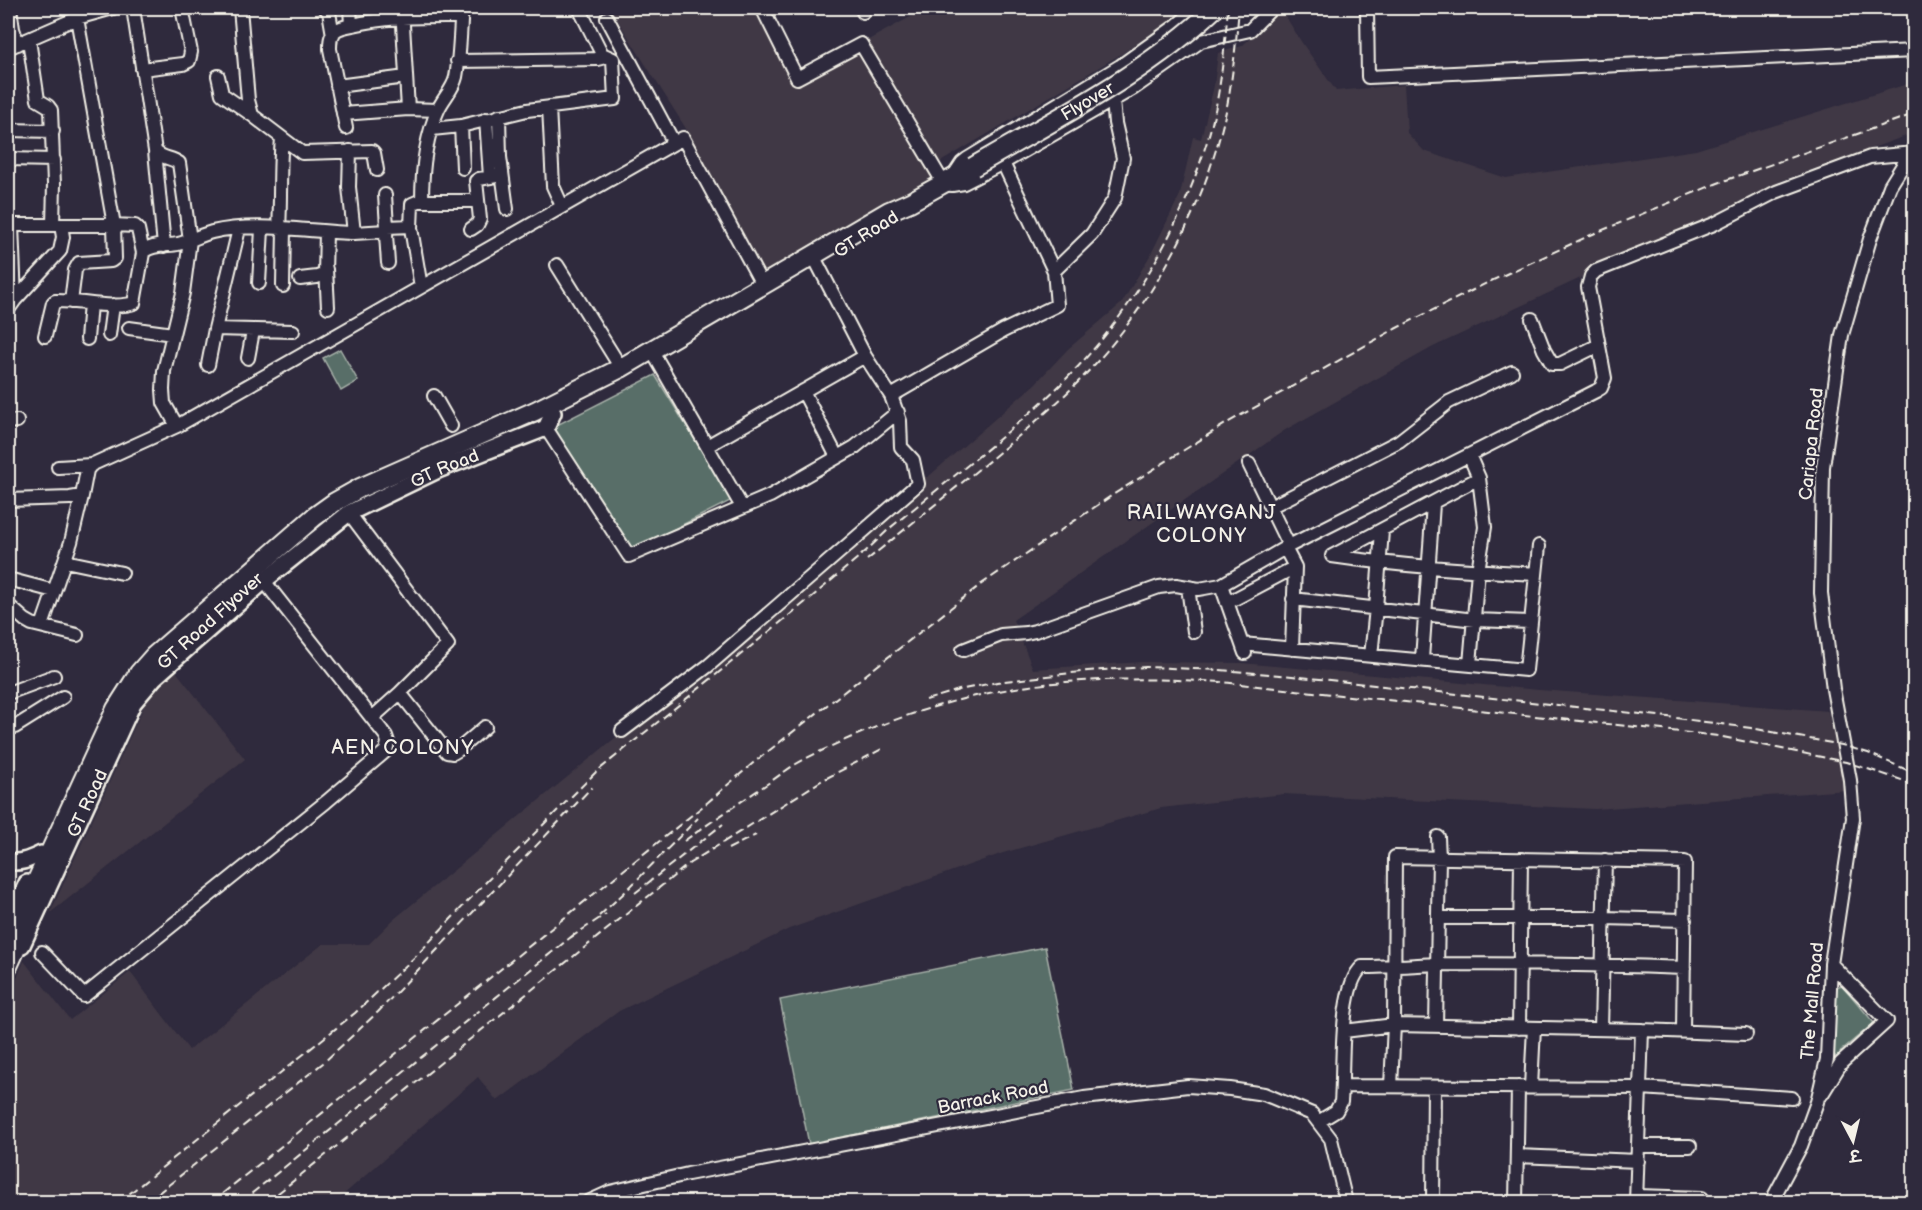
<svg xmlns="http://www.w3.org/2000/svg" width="1922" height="1210" font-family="'Balsamiq Sans','Playpen Sans Deva',sans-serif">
<rect width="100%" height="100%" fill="#2f2a3d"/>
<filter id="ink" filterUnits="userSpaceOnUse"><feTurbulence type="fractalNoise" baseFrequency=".0167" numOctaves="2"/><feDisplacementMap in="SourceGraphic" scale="12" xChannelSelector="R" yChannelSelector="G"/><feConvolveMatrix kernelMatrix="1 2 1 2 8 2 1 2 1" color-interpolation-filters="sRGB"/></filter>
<g filter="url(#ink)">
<path fill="#413945" d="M610,8H753L795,85L859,49L932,177L816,251L764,280L685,127Z
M927,8H1187L1188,10L1121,54L937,164L861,44Z
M1281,9L1302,43L1336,91L1404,85L1407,133L1424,151L1506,178L1696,150L1914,82V133L1783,180L1696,224L1433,347L1285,430L1013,620L1033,669L1143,662L1241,663L1539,690L1828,711L1846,790L1595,809L1284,794L1161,808L1003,853L789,929L619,1011L497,1101L478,1077L335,1202H8V1000L24,961L70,1020L130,972L189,1050L323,944H369L393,920L880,521L918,477H928L1035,384L1068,349L1122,303L1151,254L1180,195L1193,137L1201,139L1214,86L1218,53L1242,46Z
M175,670L245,759L50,913L145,704Z"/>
<path fill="#586e68" stroke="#a6b0a8" stroke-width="1.5" d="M340,349L358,381L341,391L323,358Z
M655,375L732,500L630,551L553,427Z
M1045,947L1074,1090L809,1144L780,1000Z
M1842,985L1874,1023L1843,1049L1837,1057L1834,1055L1836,987Z"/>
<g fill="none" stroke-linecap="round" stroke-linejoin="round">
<g stroke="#f4f1e8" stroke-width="16">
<path id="minor" d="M10,8L13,29L18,44
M133,8L155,151C162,159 171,157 179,163L190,240L183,293L164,371L163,390L164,403L177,426
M240,8L248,100L252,115L302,153L372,151L374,153L377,170
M325,8L329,12L333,35
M350,8L351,25
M402,8L408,109
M762,8L797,78L861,44L944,184L952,185L964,183L1003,163L1134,88L1201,41L1250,30L1272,8
M863,8V12
M1367,8L1368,77L1914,51
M607,18L674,143
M29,40L38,100L48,106L51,110L54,184L53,225
M8,48L77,18L113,8
M457,61L598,59L602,58V54L579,8
M142,69L183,64L189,61L191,52L182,8
M218,76L222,94L252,115
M337,86L406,77
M549,107L553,186L562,206
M343,114L408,109L438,110
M499,116L500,157L507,209
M486,119L490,177
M461,126L463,168
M346,128L330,49C330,42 330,36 335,31C340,27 347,26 353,25C389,16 424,17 461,17
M432,129L461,126L527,110L615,99L613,59L602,54
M8,130L53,131
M155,151L164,246
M8,159L54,160
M954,175L962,163L967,159L1120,66L1177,25L1197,8
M385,195L387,227
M422,201C422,171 425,138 438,110C443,98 453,90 456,77C460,55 460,30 462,8
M8,225H114L77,18
M279,228C281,198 279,168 282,139
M239,229L215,329L293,331
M471,229L477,225L480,219L476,181L479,179L502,175
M354,233L386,231
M388,263L386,235L387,227L411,226
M817,263L865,356L891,396L1003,331L1057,305L1054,271L1003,163
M557,265L621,368
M326,269L328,307
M1054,271L1092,234L1115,198L1123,158L1115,123L1113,100
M300,279L317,277L325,274L326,232
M259,283L262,229
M283,286L284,229
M421,287L411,228L412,204L419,201H478
M15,300L60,251L63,237L61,225
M71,302L75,270L79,263L111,261L115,258L114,225L135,226L138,229L143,253
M8,310L15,300L12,225
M1532,319L1544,350L1552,364H1560L1599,345
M129,328L173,334
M109,335L113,305
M45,336L53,303L55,301C78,300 114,310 134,303L143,253C149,244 168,246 178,244C190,241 201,235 212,232C256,221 310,232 354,233L349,187L350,151
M87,339L90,304
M248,358L253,331
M656,358L742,507
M208,365L215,329
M803,391L837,457
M434,396L451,426
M8,422L17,421
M546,428L629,556L770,496L855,447L898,412
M707,446L865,356
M1469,455L1479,478L1485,527L1478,571L1470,664
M1249,464L1289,546
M58,467L91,465
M8,500L70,498L82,496L87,470L91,465L177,426L683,138L763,286
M1270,507L1399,441L1449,402L1512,372
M349,513L448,645L400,693L372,718
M1285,548L1295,567L1292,649
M1332,556C1399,566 1467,570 1536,574
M1332,556L1479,478
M65,561L122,573
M8,579L54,591
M1221,585L1245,653
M1188,587L1194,632
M1293,599L1475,620L1530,622
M1227,603L1295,567
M8,605L25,620L32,624L77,635
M42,626L71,542L82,496
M1242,644L1526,670L1539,546
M963,650L1001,635L1026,633L1035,631L1159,587L1176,585L1199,589L1221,585L1285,548L1596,391L1601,388L1605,378L1588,287L1591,276L1596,271L1714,224L1776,192L1870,157L1914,153
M1371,656L1376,608L1382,531
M1422,659L1433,504
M8,693L54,676
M400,693L447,752L453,753L458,750L485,727
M8,728L15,727L63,697
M622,731L708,666L918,484L913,460L901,447L900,421L891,396
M1438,918H1603L1685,920
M42,952L84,996L326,802L386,751L388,742L386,736L264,581
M1436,1026L1439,858L1438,837
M1519,1028L1521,859
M1601,1029L1605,860
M1344,1031L1394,1025L1642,1030L1746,1034
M1343,1086L1641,1088L1792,1098
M1391,1086L1394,1025L1395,857L1685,862L1683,1031
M1531,1087L1534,1028
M1822,1094L1841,1063L1887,1021L1831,964
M1318,1122L1336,1111L1341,1102C1344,1071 1338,988 1362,967C1388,967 1414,965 1440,964C1521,964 1603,965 1684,968
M1639,1146H1690
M1517,1156L1638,1161
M1637,1196L1702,1198
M588,1202L610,1192L688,1174L1084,1098L1188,1086L1230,1089L1264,1094L1312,1114L1331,1139L1346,1202
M1433,1202L1434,1087
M1516,1202L1518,1087
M1636,1202L1642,1030
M1771,1202L1801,1146L1817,1102L1827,1059L1831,964L1853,818L1850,780L1833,689L1821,593L1823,467L1842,335L1870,239L1890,186L1913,149"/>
</g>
<g stroke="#f4f1e8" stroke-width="20">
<g id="major">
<path d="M8,861C20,864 30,859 41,854"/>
<path d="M8,924L27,883"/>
<path id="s1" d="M22,945L133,703L154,678L191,645L264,581L349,513L438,470L546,428L553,413"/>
</g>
</g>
<g stroke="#f4f1e8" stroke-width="22">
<path id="highway" d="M8,943L116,709L139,673L154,656L314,517L335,502L360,488L535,411L621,368L889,211L910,202L973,167
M8,966L23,933"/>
</g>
<use href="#minor" stroke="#2f2a3d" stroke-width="12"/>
<use href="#major" stroke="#2f2a3d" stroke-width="15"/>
<use href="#highway" stroke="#2f2a3d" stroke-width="18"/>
<path stroke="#f4f1e8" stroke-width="2" stroke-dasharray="9 4.5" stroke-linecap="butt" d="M867,560C908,527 949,493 990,460C1021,434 1053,408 1081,379C1153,305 1204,211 1226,111C1233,77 1236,42 1239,8
M926,700L959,690L997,682L1088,671L1146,667L1220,670L1292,676L1668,717L1751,728L1842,745L1868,753L1914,773
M684,841C711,822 739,803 767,784C779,776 791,766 805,759C886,718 974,689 1066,682C1117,678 1169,679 1221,682L1718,736L1846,762L1914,784
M728,849L756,835
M635,893L723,824
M599,916L624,893L698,818
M570,938L606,914
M119,1202L355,1013L416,956L487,881L595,773L813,596L866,551L890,528C941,486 995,445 1044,400C1121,331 1179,237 1208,138C1221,95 1224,51 1228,8
M147,1202L323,1063L378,1012L592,787
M212,1202L708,802L752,764L980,585L1111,496L1227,423L1395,329L1491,281L1593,234L1718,183L1914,114
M241,1202L576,933
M267,1202L690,863L821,781L882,749"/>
<g stroke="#f4f1e8" stroke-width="22" stroke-linecap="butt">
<g id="highway-bridge">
<path id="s2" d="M973,167C1057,118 1144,75 1215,8"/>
</g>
</g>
<use href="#highway-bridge" stroke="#2f2a3d" stroke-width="18"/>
</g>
</g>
<g text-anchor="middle" stroke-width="4.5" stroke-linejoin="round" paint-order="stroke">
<g font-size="18" fill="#f4f1e8" stroke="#2f2a3d">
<text dy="6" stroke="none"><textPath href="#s2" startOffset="132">Flyover</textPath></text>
<text transform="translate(866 234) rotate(-32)" y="6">GT Road</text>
<text transform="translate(1811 444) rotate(-84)" y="6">Cariapa Road</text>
<text dy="6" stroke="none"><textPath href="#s1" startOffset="660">GT Road</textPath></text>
<text transform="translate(210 621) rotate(-42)" y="6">GT Road Flyover</text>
<text dy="6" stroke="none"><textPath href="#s1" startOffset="156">GT Road</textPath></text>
<text transform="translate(1812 1001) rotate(-85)" y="6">The Mall Road</text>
<text transform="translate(993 1097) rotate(-11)" y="6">Barrack Road</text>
</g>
<g font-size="20" letter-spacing="1.5" fill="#f4f1e8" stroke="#2f2a3d">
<text x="1202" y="519">RAILWAYGANJ<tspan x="1202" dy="23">COLONY</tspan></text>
<text x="403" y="754">AEN COLONY</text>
</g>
</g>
<rect width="1922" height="1210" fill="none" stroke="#2f2a3d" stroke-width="30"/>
<rect x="15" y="15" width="1892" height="1180" fill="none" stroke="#f4f1e8" stroke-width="2" filter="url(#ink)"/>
<g transform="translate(1853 1141) rotate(173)" stroke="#2f2a3d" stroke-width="4.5" paint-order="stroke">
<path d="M0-4.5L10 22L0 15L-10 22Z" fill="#f4f1e8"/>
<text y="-9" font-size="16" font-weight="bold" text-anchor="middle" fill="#f4f1e8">उ</text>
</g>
</svg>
